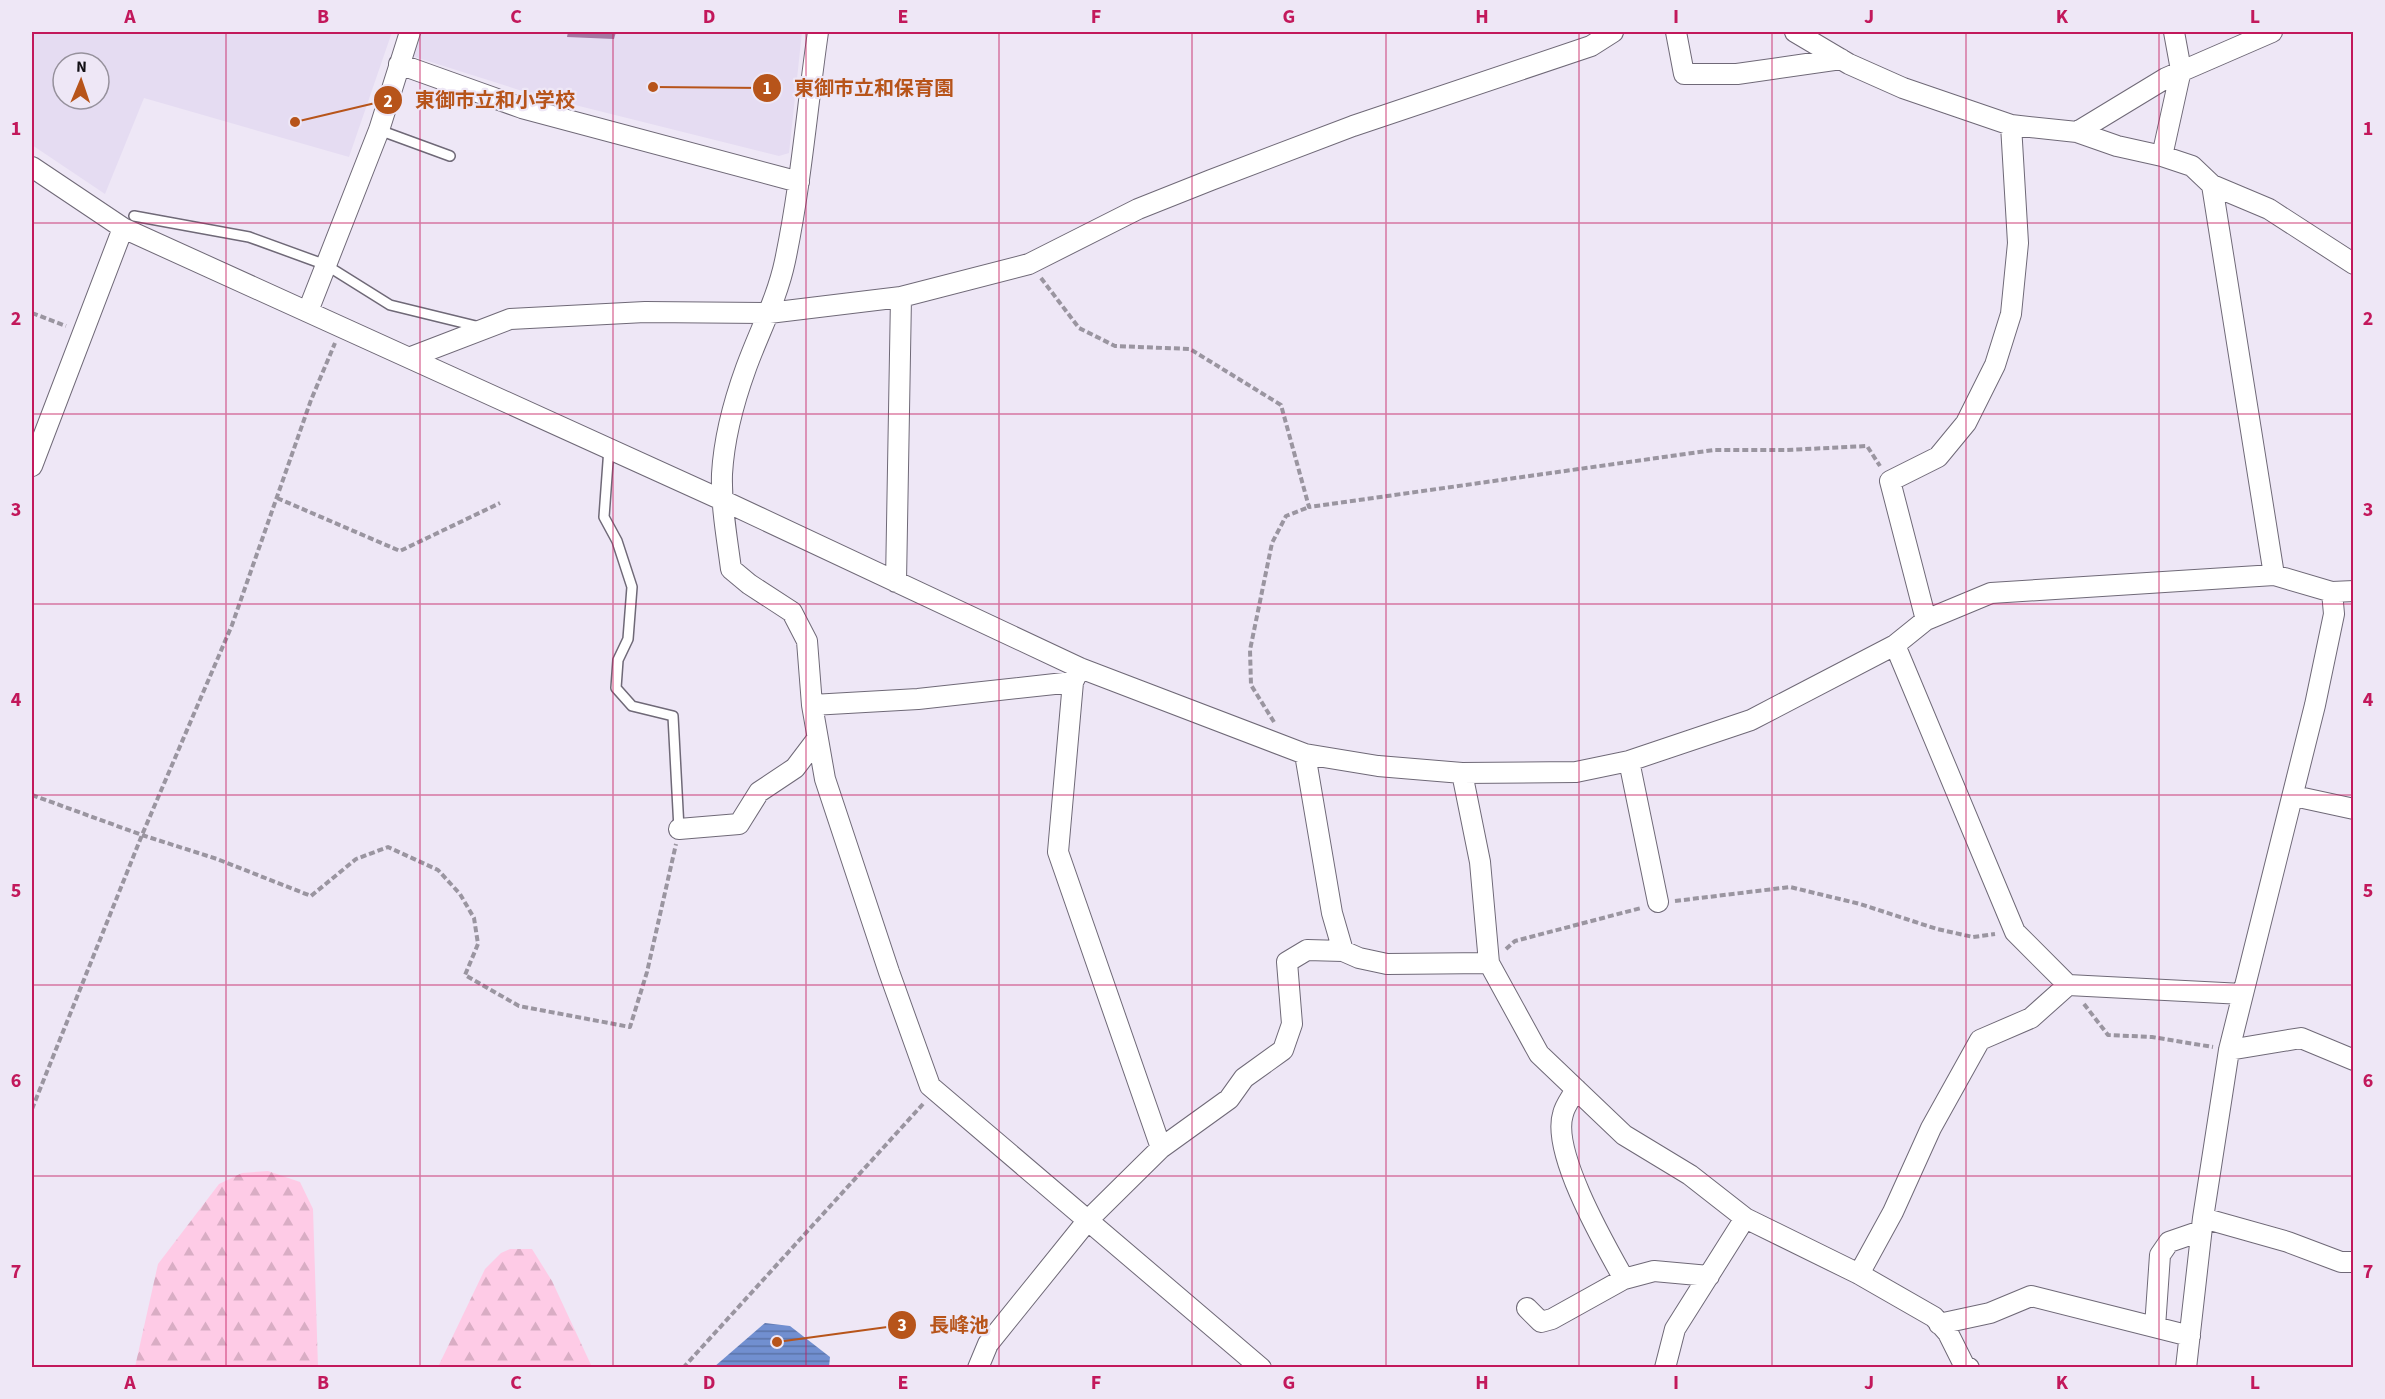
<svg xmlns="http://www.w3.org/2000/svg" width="2385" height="1399" font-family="'Source Sans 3','Noto Sans JP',sans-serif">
<defs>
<pattern id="forest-firs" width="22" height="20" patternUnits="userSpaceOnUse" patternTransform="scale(1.5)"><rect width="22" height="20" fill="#fecbe6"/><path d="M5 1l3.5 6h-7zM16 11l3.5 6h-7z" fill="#d9adc4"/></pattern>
<pattern id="water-rules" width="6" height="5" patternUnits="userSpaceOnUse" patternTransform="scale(1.5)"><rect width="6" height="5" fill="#718fd0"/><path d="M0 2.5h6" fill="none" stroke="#5b73a8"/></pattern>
</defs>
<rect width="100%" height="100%" fill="#eee7f6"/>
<path fill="#e5dcf2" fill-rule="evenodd" d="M32,32H392L349,157L144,98L105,194L32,145ZM63,63H99V99H63Z
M420,32H802L789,153L779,156L535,95L412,56Z"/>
<path fill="url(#forest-firs)" d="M268,1171L300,1182L313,1209L318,1367H135L158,1264L219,1184L242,1173Z
M510,1249H532L552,1281L592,1367H438L485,1269L501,1253Z"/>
<path fill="url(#water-rules)" d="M765,1323L790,1326L830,1357L829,1367H714Z"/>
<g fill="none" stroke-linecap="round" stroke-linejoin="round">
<g stroke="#6f6977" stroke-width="12">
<path id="service" d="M379,130L450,156
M134,216L249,237L326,265L390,305L480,327
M609,448L604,517L617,541L632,587L628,639L618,660L616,688L632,706L673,716L679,829"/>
</g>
<g stroke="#6f6977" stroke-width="22">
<path id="minor" d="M818,32C807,108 801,185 785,261C777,299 759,332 746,368C734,401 724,439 722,474C721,506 727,538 731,569L749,584L792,612L807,641L812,705L825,779L889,972L930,1086L1261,1368
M1676,32L1684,74H1737L1841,59
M1795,32L1849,64L1903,88L2011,125L2077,132L2117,146L2162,156L2192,166L2212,185L2274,575
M399,64L522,108L799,182
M2077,132L2166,78L2272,32
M2162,156L2181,70L2174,32
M32,167L123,228L722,500L1080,668L1305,754L1378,766L1462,773L1576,772L1629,761L1751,720L1895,645L1926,620L1991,593L2274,575L2332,592L2354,591
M2212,185L2269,209L2354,264
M308,311L379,130L410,32
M411,357L510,319L645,312L769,313L901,297L1029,264L1138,209L1211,180L1353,126L1591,46L1613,32
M32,466L123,228
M896,582L901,297
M1926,620L1890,481L1938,457L1966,423L1995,365L2011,314L2018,243L2011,125
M1895,645L2015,932L2068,985L2243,994
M1080,668L1073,682L1058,852L1161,1148
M812,705L918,699L1073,682
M1305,754L1332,913L1343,951
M1629,761L1658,902
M1462,773L1480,862L1489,963L1539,1054L1624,1135L1690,1175L1745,1218L1859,1274L1934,1317L1948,1333L1964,1365L1969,1368
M2294,796L2354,809
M679,829L739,824L759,792L795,768L817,739
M2229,1050L2301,1038L2354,1060
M1576,1089C1572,1097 1565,1105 1563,1114C1551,1152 1605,1245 1624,1279
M2203,1218L2288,1242L2341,1262H2354
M1859,1274L1893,1212L1931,1128L1980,1040L2031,1018L2068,985
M1527,1308L1541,1322L1552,1319L1624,1279L1654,1271L1709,1276
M1939,1324L1990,1313L2031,1296L2190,1336
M2155,1327L2160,1255L2169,1242L2201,1231
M978,1368L988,1344L1088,1220L1161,1148L1229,1099L1244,1078L1283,1050L1292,1024L1287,962L1307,950L1343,951L1359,958L1387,964L1489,963
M1665,1368L1675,1329L1745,1218
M2186,1368L2203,1218L2229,1050L2315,705L2334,614L2332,592"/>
</g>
<path stroke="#9a95a0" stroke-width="4" stroke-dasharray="6 3" stroke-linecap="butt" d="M1041,278L1079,328L1115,346L1190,349L1281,405L1309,507L1714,450H1787L1867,446L1880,466
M32,313L66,326
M277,498L400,551L500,503
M1274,722L1251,685L1250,650L1272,543L1286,516L1309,507
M32,795L142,835L217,859L311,896L356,859L388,847L438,870L460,894L474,918L478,944L465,975L519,1006L630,1027L647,972L676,844
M1675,901L1790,887L1860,904L1937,929L1973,937L1995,934
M1506,949L1515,941L1641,908
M2084,1004L2108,1035L2152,1037L2213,1047
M32,1109L142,835L232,625L311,400L335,343
M683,1368L923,1104"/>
<use href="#service" stroke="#fff" stroke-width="9"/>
<use href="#minor" stroke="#fff" stroke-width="20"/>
</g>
<path fill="#a37aa4" d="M568,32H616L614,39L567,37Z"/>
<path fill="none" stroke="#c2185b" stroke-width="1.5" stroke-opacity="0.55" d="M226,32V1368M420,32V1368M613,32V1368M806,32V1368M999,32V1368M1192,32V1368M1386,32V1368M1579,32V1368M1772,32V1368M1966,32V1368M2159,32V1368M32,223H2354M32,414H2354M32,604H2354M32,795H2354M32,985H2354M32,1176H2354"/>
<path fill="none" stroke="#b7541a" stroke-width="2" d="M653 87L767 88M295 122L388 100M777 1342L902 1325"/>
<g fill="#b7541a" stroke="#eee7f6" stroke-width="2">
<circle cx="653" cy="87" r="6"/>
<circle cx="295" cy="122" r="6"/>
<circle cx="777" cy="1342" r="6"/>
<circle cx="767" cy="88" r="15"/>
<circle cx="388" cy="100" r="15"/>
<circle cx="902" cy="1325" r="15"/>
</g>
<g font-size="18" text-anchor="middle" font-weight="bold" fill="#fff">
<text x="767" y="94">1</text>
<text x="388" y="107">2</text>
<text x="902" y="1331">3</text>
</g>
<g font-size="20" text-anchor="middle" font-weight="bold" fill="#b7541a" stroke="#eee7f6" stroke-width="4.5" stroke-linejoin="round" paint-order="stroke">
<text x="874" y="95">東御市立和保育園</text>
<text x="495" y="107">東御市立和小学校</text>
<text x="959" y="1332">長峰池</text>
</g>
<rect width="2385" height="1399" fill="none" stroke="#eee7f6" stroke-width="66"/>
<g transform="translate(81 81) rotate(2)"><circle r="28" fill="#eee7f6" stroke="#96919c" stroke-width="1.5"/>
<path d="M0-4.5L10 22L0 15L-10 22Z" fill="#b7541a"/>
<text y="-9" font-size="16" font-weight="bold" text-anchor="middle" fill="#121015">N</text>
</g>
<rect x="33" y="33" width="2319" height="1333" fill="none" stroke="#c2185b" stroke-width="2"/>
<g font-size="20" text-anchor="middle" font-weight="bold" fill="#c2185b">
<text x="130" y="23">A</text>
<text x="323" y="23">B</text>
<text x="516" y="23">C</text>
<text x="709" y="23">D</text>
<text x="903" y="23">E</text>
<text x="1096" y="23">F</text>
<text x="1289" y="23">G</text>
<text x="1482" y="23">H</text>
<text x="1676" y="23">I</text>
<text x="1869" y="23">J</text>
<text x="2062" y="23">K</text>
<text x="2255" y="23">L</text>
<text x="16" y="135">1</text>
<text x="2368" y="135">1</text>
<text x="16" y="325">2</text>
<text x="2368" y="325">2</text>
<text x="16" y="516">3</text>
<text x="2368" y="516">3</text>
<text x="16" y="706">4</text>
<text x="2368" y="706">4</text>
<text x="16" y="897">5</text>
<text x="2368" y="897">5</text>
<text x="16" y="1087">6</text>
<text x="2368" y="1087">6</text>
<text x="16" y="1278">7</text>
<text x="2368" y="1278">7</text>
<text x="130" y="1389">A</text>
<text x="323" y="1389">B</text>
<text x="516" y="1389">C</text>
<text x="709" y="1389">D</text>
<text x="903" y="1389">E</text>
<text x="1096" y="1389">F</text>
<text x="1289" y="1389">G</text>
<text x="1482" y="1389">H</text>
<text x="1676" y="1389">I</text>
<text x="1869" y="1389">J</text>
<text x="2062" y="1389">K</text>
<text x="2255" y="1389">L</text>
</g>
</svg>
